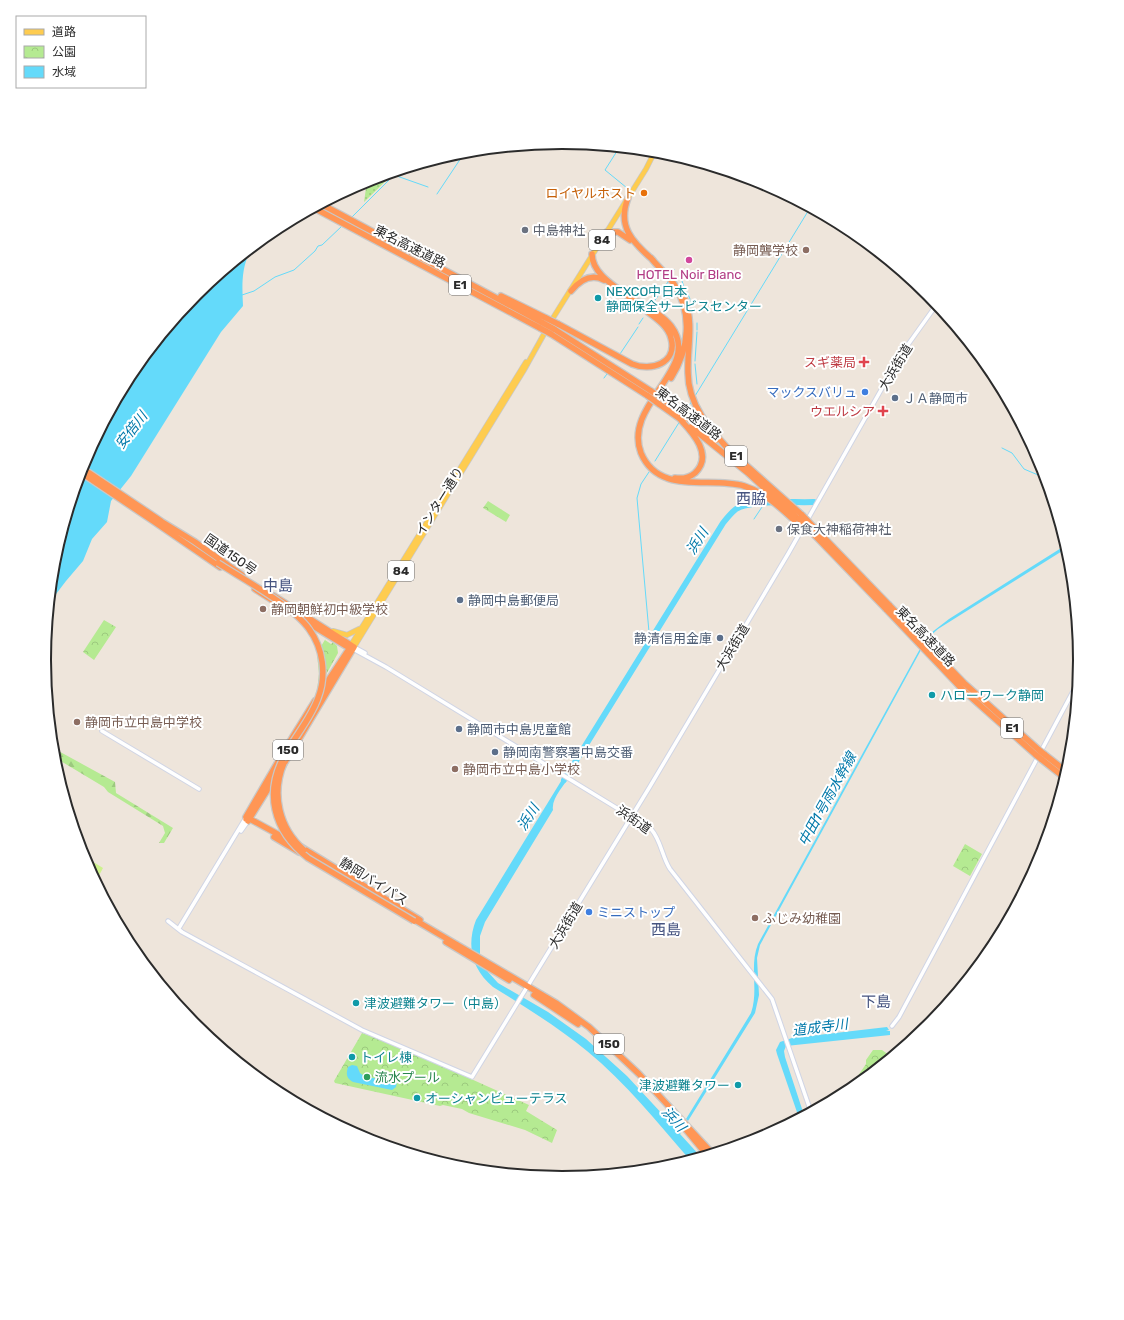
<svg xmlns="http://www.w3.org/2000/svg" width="1124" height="1320" font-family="Rubik,'Noto Sans JP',sans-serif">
<defs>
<pattern id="grass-dots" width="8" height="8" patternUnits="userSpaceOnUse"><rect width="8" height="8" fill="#b5ea92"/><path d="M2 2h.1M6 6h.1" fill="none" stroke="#9cc97e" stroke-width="1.8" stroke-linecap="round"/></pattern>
<pattern id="forest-firs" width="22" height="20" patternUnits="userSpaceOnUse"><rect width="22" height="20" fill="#b5ea92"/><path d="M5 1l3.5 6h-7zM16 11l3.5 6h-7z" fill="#9cc97e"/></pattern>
<pattern id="park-crowns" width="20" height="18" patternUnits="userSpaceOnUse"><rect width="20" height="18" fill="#b5ea92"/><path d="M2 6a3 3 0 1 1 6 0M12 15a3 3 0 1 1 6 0" fill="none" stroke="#9cc97e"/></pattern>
</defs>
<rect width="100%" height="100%" fill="#eee5db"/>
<path fill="url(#grass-dots)" d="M405,169L400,176L394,173L364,202L367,181Z"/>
<path fill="url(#forest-firs)" d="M53,748L115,782L116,793L173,828L164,843H159L165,833L163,826L108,792L104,787L54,757Z"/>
<path fill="url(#park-crowns)" d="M488,501L510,515L506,522L483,508Z
M104,620L116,627L94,660L83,652Z
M326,638L325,640L331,644L333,642L337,646L338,653L317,691L319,674L317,653Z
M965,844L982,854L970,876L953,866Z
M362,1033L389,1042L529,1105L526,1111L557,1130L552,1143L525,1130L469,1113L462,1109L443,1105L440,1106L335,1083L334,1081Z
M873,1050H882L889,1055L886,1061L849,1089L866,1064V1060Z"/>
<path fill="#cdf28d" d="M82,855L103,868L96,881L83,858Z"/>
<path fill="#64dafa" d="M252,248C241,266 242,285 243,306L221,332L131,476L111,501L107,522L92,539L83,561L66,581L50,602L54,559L84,462L131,372L196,294Z
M1066,545L1067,548L938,629L927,639L760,945L757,958L759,995L755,1013L688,1121L686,1119L751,1013C759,990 749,966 758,944L927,636L949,619Z
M566,773L570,775C565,785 551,798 553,810L485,922L480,936V954L488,972L498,983L548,1012L586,1039L627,1076L678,1131L680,1129L682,1131L680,1134L701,1157L690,1160C657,1122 626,1083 587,1051C558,1027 525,1007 493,987C472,969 466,946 476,920Z
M887,1027L889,1030L886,1031H890V1035L786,1046L784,1051L785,1057L804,1115L799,1118L777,1054L776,1050L780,1042L792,1038Z
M352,1065L357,1066L360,1073L364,1076L387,1081L391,1078L395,1079L397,1082L396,1087L392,1090L353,1082C346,1078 346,1074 348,1067Z"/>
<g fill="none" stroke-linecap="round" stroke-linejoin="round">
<path stroke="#64dafa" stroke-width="1" d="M619,148L605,170L627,188
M437,194L461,158
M352,217L394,175L428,187
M673,271L674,270
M680,276L681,278
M682,281L684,287
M687,292L690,299
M242,295L254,291L275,277L294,270L315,251L318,246L322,245L342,226
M691,301L692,303
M653,303L668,282
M697,323V330
M639,324L643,318
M620,354L638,327
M695,361L697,332
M695,364L697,384
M604,378L607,374
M695,396L810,208
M684,413L692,401
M1002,448L1012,453L1024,469L1045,478
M655,461L680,421
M754,519L762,507
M648,645L649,632L637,498L641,484L649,472"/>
<path stroke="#64dafa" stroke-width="6" d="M564,780L723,523C727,518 731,513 736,509C753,499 794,503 814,502"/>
<g stroke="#d0d5e5" stroke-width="5.5">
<path id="minor" d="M354,647L365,653
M353,649L386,667L651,829C661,840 662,857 670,869L772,999L811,1112
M102,731L199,789
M241,831L248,821
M168,921L182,932L362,1030L472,1077L649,788L788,554L902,353L937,304
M179,928L245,819
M892,1026L899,1017L1078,682"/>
</g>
<g stroke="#c8c8c8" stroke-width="6">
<path id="major" d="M553,318L646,169L655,151
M333,631L347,635L359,629
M351,645L526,362
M354,647L524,370L544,334"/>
</g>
<g stroke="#c8c8c8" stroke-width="8">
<path id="highway" d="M628,198C617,226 632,242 653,260
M321,204L543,323
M314,208L540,328
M607,232H618L630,240
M592,254C592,275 618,288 632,299
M651,258C658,267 668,275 674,284C693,313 689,350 671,378
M571,291C580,280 591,273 604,280
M501,296L546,318
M631,298C644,306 661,313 671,326C703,368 622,404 641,453C659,496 710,476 744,486C764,492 781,508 796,522
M685,300C694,325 687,347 688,373C688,405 710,429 730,451
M558,324L632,364C651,372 678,363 671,338C668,326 657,319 648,312
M554,329L651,391
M551,334L648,396
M663,399L716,440
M659,404L683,421
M691,427L748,473L797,518
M729,450L802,515
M82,468L161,521
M80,472L159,525
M675,478C682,479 689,478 695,473C714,455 692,432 680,419
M159,520L195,542L242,575
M156,523L220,567
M255,589L286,609
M274,596L354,647L282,767
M889,605L964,683L1039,750
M886,609L964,691L1036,755
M300,618L346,646
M320,693L349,649
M289,743L315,701
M1044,754L1067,772
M1041,759L1065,778
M246,817L285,750
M246,819H250L292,842
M248,821L276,776
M274,837L299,852
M301,847L420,920
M415,920L556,1003L589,1027L639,1074L712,1153
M446,942L509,980
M534,995L578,1024
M683,1126L707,1155"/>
</g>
<use href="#minor" stroke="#fff" stroke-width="3.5"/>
<use href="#major" stroke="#fecc50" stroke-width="4.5"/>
<use href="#highway" stroke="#ff9655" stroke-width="5.5"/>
<g stroke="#c8c8c8" stroke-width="8" stroke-linecap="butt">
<path id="highway-bridge" d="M546,318L558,324
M543,323L554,329
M540,328L551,334
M651,391L663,399
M648,396L659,404
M802,515L889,605
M799,519L886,609
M218,563C243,579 293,606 309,629C323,648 327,675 318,698C311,718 296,735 286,753C263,792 273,831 308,858L414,921
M1039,750L1044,754
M1036,755L1041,759
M284,763C271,794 279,828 304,850"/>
</g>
<use href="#highway-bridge" stroke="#ff9655" stroke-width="5.5"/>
</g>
<circle fill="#e8710a" stroke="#fff" stroke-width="1.5" cx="644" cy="193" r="4"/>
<g fill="#6b7280" stroke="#fff" stroke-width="1.5">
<circle cx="525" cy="230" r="4"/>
<circle cx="779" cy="529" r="4"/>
</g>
<g fill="#8d6e63" stroke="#fff" stroke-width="1.5">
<circle cx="806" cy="250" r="4"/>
<circle cx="263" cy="609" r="4"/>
<circle cx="77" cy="722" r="4"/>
<circle cx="455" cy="769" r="4"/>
<circle cx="755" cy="918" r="4"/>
</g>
<circle fill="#d1479c" stroke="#fff" stroke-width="1.5" cx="689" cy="260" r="4"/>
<g fill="#0f9aa8" stroke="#fff" stroke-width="1.5">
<circle cx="598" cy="298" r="4"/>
<circle cx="932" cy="695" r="4"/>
<circle cx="356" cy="1003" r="4"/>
<circle cx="352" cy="1057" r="4"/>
<circle cx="738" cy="1085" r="4"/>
<circle cx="417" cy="1098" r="4"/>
</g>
<g fill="#e0444e" stroke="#fff" stroke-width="1.5">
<path d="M862 356h4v4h4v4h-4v4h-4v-4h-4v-4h4z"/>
<path d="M881 405h4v4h4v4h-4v4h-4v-4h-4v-4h4z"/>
</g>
<g fill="#3f7fe0" stroke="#fff" stroke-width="1.5">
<circle cx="865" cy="392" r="4"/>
<circle cx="589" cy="912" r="4"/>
</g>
<g fill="#5c6f8a" stroke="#fff" stroke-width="1.5">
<circle cx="895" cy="398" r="4"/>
<circle cx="460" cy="600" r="4"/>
<circle cx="720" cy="638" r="4"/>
<circle cx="459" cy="729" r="4"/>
<circle cx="495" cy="752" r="4"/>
</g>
<circle fill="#2e9e5b" stroke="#fff" stroke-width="1.5" cx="367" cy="1077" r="4"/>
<g text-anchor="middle" stroke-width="4" stroke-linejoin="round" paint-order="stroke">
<g fill="#fff" stroke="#6b6b6b" stroke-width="1">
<rect x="589" y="230" width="26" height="20" rx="3"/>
<rect x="449" y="275" width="22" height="20" rx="3"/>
<rect x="725" y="446" width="22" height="20" rx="3"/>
<rect x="388" y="561" width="26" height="20" rx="3"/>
<rect x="1001" y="718" width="22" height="20" rx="3"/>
<rect x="273" y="740" width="30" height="20" rx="3"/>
<rect x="594" y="1034" width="30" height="20" rx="3"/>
</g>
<g font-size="12" font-weight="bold" fill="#2b2b2b">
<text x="602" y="244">84</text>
<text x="460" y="289">E1</text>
<text x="736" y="460">E1</text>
<text x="401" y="575">84</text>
<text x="1012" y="732">E1</text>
<text x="288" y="754">150</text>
<text x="609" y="1048">150</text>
</g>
<g font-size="13" fill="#c56008" stroke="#fff" text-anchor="end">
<text x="636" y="198">ロイヤルホスト</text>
</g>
<g font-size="13" fill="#5b616d" stroke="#fff" text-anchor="start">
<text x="533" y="235">中島神社</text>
<text x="787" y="534">保食大神稲荷神社</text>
</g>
<g font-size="13" fill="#2b2b2b" stroke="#fff">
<text transform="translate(410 246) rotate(27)" y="5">東名高速道路</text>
<text transform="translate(895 367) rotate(-59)" y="5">大浜街道</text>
<text transform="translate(689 413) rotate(37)" y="5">東名高速道路</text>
<text transform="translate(439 501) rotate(-58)" y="5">インター通り</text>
<text transform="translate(231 554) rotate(35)" y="5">国道150号</text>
<text transform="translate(926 636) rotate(46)" y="5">東名高速道路</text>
<text transform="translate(732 647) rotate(-59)" y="5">大浜街道</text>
<text transform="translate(634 819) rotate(35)" y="5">浜街道</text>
<text transform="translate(374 881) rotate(32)" y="5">静岡バイパス</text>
<text transform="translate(565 925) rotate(-59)" y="5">大浜街道</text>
</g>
<g font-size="13" fill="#785e54" stroke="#fff" text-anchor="start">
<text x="798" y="255" text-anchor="end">静岡聾学校</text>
<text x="271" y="614">静岡朝鮮初中級学校</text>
<text x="85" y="727">静岡市立中島中学校</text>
<text x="463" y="774">静岡市立中島小学校</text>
<text x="763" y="923">ふじみ幼稚園</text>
</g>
<g font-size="13" fill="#b23c85" stroke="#fff">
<text x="689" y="279">HOTEL Noir Blanc</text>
</g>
<g font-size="13" fill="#0d838f" stroke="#fff" text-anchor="start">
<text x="606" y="296">NEXCO中日本<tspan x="606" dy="15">静岡保全サービスセンター</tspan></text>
<text x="940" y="700">ハローワーク静岡</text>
<text x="364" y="1008">津波避難タワー（中島）</text>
<text x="360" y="1062">トイレ棟</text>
<text x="730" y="1090" text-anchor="end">津波避難タワー</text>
<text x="425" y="1103">オーシャンビューテラス</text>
</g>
<g font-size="13" fill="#be3a42" stroke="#fff" text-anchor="end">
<text x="856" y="367">スギ薬局</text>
<text x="875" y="416">ウエルシア</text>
</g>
<g font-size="13" fill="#366cbe" stroke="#fff" text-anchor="end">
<text x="857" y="397">マックスバリュ</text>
<text x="597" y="917" text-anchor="start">ミニストップ</text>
</g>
<g font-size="13" fill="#4e5e75" stroke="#fff" text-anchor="start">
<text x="903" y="403">ＪＡ静岡市</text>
<text x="468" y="605">静岡中島郵便局</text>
<text x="712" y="643" text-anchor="end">静清信用金庫</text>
<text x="467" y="734">静岡市中島児童館</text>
<text x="503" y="757">静岡南警察署中島交番</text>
</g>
<g font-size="13" fill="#27864d" stroke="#fff" text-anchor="start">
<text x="375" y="1082">流水プール</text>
</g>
<g font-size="14" font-style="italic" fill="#0078a9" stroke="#fff">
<text transform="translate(131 430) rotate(-52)" y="5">安倍川</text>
<text transform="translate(697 541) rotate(-58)" y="5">浜川</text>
<text transform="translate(827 799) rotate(-61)" y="5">中田1号雨水幹線</text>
<text transform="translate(528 817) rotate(-58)" y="5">浜川</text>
<text transform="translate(820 1027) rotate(-7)" y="5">道成寺川</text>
<text transform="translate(674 1119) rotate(48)" y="5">浜川</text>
</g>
<g font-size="15" fill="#465480" stroke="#fff">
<text x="751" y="504">西脇</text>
<text x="278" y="591">中島</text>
<text x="666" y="935">西島</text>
<text x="876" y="1007">下島</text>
</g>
</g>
<path d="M0 0H1124V1320H0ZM51 660a511 511 0 1 1 1022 0a511 511 0 1 1-1022 0Z" fill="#fff" fill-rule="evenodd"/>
<path fill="none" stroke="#2b2b2b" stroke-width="2" d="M51 660a511 511 0 1 1 1022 0a511 511 0 1 1-1022 0Z"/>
<rect x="16" y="16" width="130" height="72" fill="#ffffff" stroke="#aaaaaa"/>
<rect x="24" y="29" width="20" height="6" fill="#fecc50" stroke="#aaaaaa"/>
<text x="52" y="36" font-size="12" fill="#2b2b2b">道路</text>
<rect x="24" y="46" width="20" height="12" fill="url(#park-crowns)" stroke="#aaaaaa"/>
<text x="52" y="56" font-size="12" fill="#2b2b2b">公園</text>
<rect x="24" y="66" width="20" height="12" fill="#64dafa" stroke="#aaaaaa"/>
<text x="52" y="76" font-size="12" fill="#2b2b2b">水域</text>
</svg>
